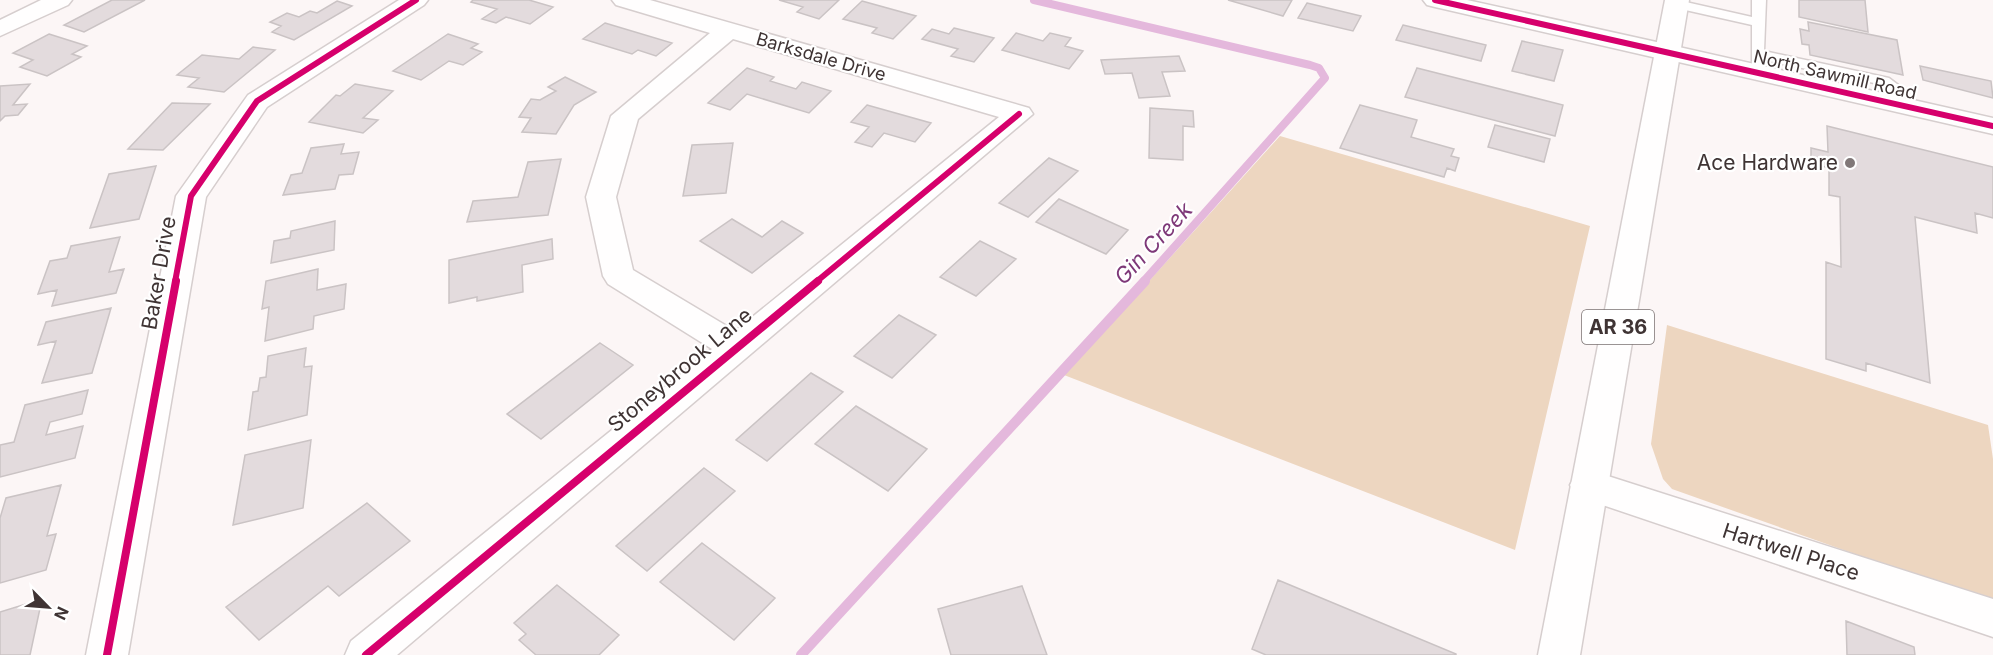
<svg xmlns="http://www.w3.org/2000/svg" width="1993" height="655" font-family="Inter,sans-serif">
<rect width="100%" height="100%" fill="#fcf6f6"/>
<path fill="#edd6c0" d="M1280,136L1590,226L1515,550L1064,375Z
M1667,325L1988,425L1993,459V603L1672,489L1663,479L1651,444Z"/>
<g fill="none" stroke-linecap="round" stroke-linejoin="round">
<path stroke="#e4b8dc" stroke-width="8" d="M1034,0L1310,65L1319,68L1325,78L1143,282"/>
<path stroke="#e4b8dc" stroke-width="10" d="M801,655L1145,281"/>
</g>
<path fill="#e3dbdd" stroke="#cac3c4" stroke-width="1.5" d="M112,0H145L84,32L64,25Z
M473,0H529L553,7L530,24L506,17L496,23L482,19L497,9L471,2Z
M779,0H839L819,19L797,12L803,7Z
M1228,0H1292L1283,16Z
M1799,0H1865L1868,32L1799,17Z
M337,1L352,6L294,40L272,32L281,26L270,22L287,13L299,17L310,11L317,13Z
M862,1L916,16L893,39L872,33L877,28L843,19Z
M1307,3L1361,16L1353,31L1298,18Z
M1808,22L1897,40L1903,75L1810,55L1809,45L1802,44L1800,29L1809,31Z
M605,23L672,43L656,56L638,50L632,54L583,39Z
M1403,25L1486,45L1481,61L1396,40Z
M954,28L994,38L974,62L951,56L958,49L922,39L932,29L949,34Z
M1016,33L1043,41L1050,33L1071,38L1065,46L1083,51L1069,69L1002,50Z
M49,34L87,46L72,54L81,57L47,76L20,67L33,60L13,53Z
M448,34L478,44L471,48L482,52L463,65L449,61L421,80L393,71Z
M1522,41L1563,50L1554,81L1512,71Z
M253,47L275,50L224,92L188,87L199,78L177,75L202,55L239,59Z
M1179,56L1185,71L1162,72L1170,96L1139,98L1132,73L1105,74L1101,60Z
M1920,66L1991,81L1993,98L1923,80Z
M747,68L774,77L770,81L796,89L802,82L831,91L809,113L747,94L730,110L708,103Z
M1417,68L1563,105L1555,136L1405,97Z
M565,77L596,92L574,105L556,134L522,132L531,118L519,117L531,99L540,100L556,91L548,87Z
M30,84L13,105L27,104L18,115L5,116L0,121V86Z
M355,84L393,91L363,118L378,120L363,133L309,122L336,95L340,96Z
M172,103L210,104L163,150L128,149Z
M867,105L931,123L915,142L884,133L872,147L855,142L869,127L851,122Z
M1360,105L1417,120L1411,137L1454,149L1451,156L1459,158L1455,171L1447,168L1444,177L1340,148Z
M1150,108L1193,111L1194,127L1183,126V160L1149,158Z
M1495,125L1550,139L1544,162L1488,147Z
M1827,126L1993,167V218L1975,213L1977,233L1915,217L1930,383L1866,363V371L1826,359V262L1841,267L1840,197L1829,195V168L1811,163V148L1828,152Z
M733,143L726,193L683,196L692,145Z
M344,144L341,154L359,152L353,174L339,175L335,189L283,195L291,175L302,173L311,148Z
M1049,158L1078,171L1028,217L999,203Z
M561,159L548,215L467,222L473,201L518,197L528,162Z
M156,166L139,219L90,228L109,174Z
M1059,199L1128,230L1106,254L1036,222Z
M732,219L762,237L782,221L803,233L752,273L700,241Z
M335,221L334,250L271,263L274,241L290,238L291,231Z
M120,237L109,272L124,269L116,293L52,306L57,290L38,294L50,261L67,258L71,246Z
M552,239L553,259L522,265L523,292L477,301V297L449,303V260Z
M980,241L1016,259L976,296L940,277Z
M318,269L317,290L346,284L344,309L314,316L313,329L265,341L269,307L262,309L266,281Z
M111,308L92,373L42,383L56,341L38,345L46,322Z
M899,315L936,335L892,378L854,356Z
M600,343L633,365L541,439L507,414Z
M306,348L304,367L312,366L307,415L248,430L253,392L258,391L260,378L266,377L268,356Z
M811,373L843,392L767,461L736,440Z
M88,390L82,414L50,422L46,435L83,426L75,458L0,477V445L14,442L25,405Z
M856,406L927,449L888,491L815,444Z
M311,440L303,508L233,525L245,455Z
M704,468L735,491L647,571L616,546Z
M61,485L47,536L56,534L46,570L0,583V518L6,498Z
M367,503L410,541L339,596L328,586L259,640L226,607Z
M702,543L775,598L734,640L660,582Z
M1278,580L1456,654V655H1266L1252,649Z
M557,585L619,635L599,655H536L519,640L526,634L514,623Z
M1022,586L1047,655H951L938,609Z
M42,599L30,655H0V612Z
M1846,621L1914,647L1915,655H1847Z"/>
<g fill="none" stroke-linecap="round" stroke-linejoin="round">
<g stroke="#d6cece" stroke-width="3">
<path id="service" d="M1677,0L1752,17V0H1766L1764,51L1889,78L1901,87L1903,104L1901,107H1891L1887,89L1879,84L1764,60L1762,67H1752V25L1672,7V1Z"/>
</g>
<g stroke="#d6cece" stroke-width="3">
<path id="minor" d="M41,0H72L68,5L0,36V20Z
M399,0H428L424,5L267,107L206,197L128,655H86L176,196L248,95Z
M612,0H650L1029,108L1033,114L397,655H345L351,641L712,349L608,284L603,276L586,197L611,116L710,33L616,5ZM733,39L999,117L735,331L633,270L616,197L638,119Z
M1670,45L1993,118V134L1661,58L1657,53L1661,48Z
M1589,470L1993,599V637L1576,496L1570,485L1576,474Z"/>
</g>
<g stroke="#d6cece" stroke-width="3">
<path id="tertiary" d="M1423,0H1467L1670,45L1679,48L1683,53L1679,58L1670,61L1435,7L1427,5Z"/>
</g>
<g stroke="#d6cece" stroke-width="3">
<path id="primary" d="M1665,0H1689L1580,655H1538Z"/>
</g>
<use href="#service" fill="#fffefe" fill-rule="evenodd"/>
<use href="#minor" fill="#fffefe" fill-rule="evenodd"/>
<use href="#tertiary" fill="#fffefe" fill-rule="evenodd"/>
<use href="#primary" fill="#fffefe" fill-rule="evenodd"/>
<g stroke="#fff" stroke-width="9">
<path id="cycleway-far1" d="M1435,0L1993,126
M175,282L191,196L257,101L416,0
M816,282L1019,114"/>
</g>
<g stroke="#fff" stroke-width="12">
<path id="cycleway" d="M107,655L176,281
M366,655L818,281"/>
</g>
<use href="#cycleway-far1" stroke="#d6006c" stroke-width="6"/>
<use href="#cycleway" stroke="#d6006c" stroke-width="8"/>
</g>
<circle fill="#817878" stroke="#fff" stroke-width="2" cx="1850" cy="163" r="6"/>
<g text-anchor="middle" stroke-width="4.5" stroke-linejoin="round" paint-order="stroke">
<g font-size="18" fill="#3f3434" stroke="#fff">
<text transform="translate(821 57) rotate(16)" y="6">Barksdale Drive</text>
<text transform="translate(1835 75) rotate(13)" y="6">North Sawmill Road</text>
</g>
<rect fill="#fff" stroke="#797171" stroke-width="1.5" x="1582" y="310" width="72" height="34" rx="4.5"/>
<g font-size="20" font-weight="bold" fill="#3f3434">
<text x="1618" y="334">AR 36</text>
</g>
<g font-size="21" fill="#3f3434" stroke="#fff" text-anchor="end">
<text x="1838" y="170">Ace Hardware</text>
</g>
<g font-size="21" fill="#3f3434" stroke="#fff">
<text transform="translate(159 273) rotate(-80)" y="7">Baker Drive</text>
<text transform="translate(680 370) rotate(-40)" y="7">Stoneybrook Lane</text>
<text transform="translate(1791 552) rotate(18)" y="7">Hartwell Place</text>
</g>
<g font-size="22" font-style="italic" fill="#7e3878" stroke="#fff">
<text transform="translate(1153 243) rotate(-47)" y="8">Gin Creek</text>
</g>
</g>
<g transform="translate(48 607) rotate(115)" stroke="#ffffff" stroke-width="4.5" paint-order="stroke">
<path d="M0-4.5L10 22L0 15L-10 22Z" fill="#3f3434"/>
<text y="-9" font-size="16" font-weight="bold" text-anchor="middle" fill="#3f3434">N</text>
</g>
</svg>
